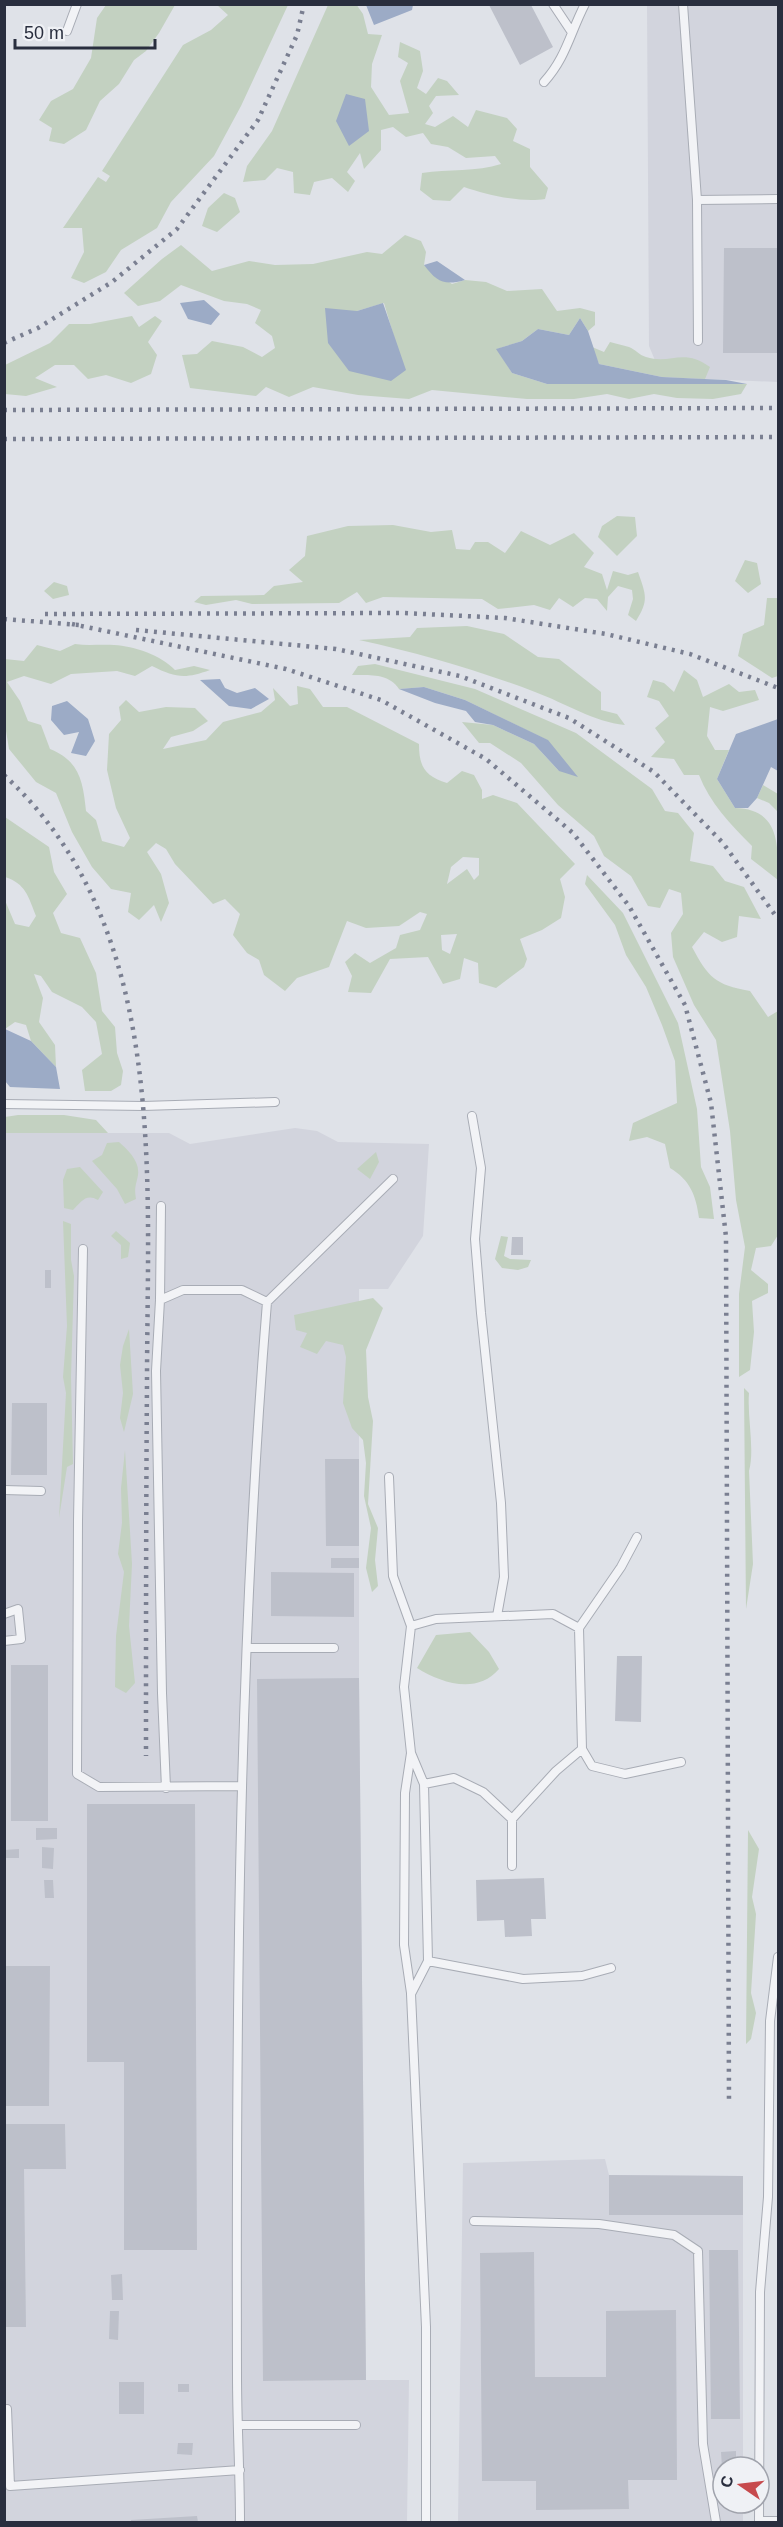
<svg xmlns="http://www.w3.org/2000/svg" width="783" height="2527" font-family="Helvetica,sans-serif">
<rect width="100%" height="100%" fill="#dfe2e8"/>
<path fill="#d2d4dd" d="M647,5H778V382L662,377L649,346Z
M295,1128L317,1131L338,1142L429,1144L423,1236L388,1289H359V1678L366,2380H409L407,2522H5L4,1133H169L190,1144Z
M605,2159L609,2175L743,2176V2467H723V2503H743V2522H458L463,2163Z"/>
<path fill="#c3d1c1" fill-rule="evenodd" d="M356,4L363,14L368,34L382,35L372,64L371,87L389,115L409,113L400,81L408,63L398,57L400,42L420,51L423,71L417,88L426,94L438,78L447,81L459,95L436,96L429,106L433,113L425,124L435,127L453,116L468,127L476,110L507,118L517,129L513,141L530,149V167L548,188L545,199C522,203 487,195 464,187L450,201L433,200L420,190L422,173C448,169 477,172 501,164L495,156L466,158L448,147L431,144L423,133L406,137L393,127L381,130V150L364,169L360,153L347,172L355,181L348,192L332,178L314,182L310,195L294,193L293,172L277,168L265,180L243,182L247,166L272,131L328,5Z
M106,5H175L159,33L146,51L134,60L119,84L100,101L86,130L64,144L49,141L52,128L39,120L51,101L73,89L91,58L97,18Z
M217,5H288L241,106L214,156L171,202L157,228L121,250L106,272L84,283L71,278L84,252L82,228H63L98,177L106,182L110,176L102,171L183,45L211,30L228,15Z
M224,193L235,198L240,212L217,232L202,226L208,208Z
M405,235L421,241L426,252L424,265L452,284L465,280L486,282L507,291L542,289L557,311L580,308L595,312V325L588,331L580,318L569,335L538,329L522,341L497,349L512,373L547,384H747L741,394L713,399L677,398L654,394L629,399L607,394L574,399H527L432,390L409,399L358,395L313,387L289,397L266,387L256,396L190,388L182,355L197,354L212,341L243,347L262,357L275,348L272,336L255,323L261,310L247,304L224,301L181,285L160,301L138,306L124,293L162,259L181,245L212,271L249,261L275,265L313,264L367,252L382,254ZM384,303L398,350L357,311Z
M132,316L139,327L155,316L162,321L148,342L157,355L151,374L131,383L106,375L88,379L74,365H55L35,378L57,387L26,396L5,394V365L50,343L69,324H90Z
M610,342C616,344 623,345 629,347C635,349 639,355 646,357C671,365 683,347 710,367L705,379L662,377L599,364L592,347L604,352Z
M617,516L635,517L637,536L617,556L598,537L602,526Z
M393,525L431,532L452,530L456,549L470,550L475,542H488L505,553L521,531L550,545L574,533L594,553L584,567L602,574L607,590L613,571L628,575L638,572C646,595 649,600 636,621L628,615L633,599L632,590L618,586L608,597L607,611L597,599L585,598L573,607L559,598L550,610L534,605L498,609L482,599L383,597L366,603L357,592L339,603L252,604L236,600L206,605L194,602L201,596L264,595L274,586L303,582L289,570L305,556L307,536L348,526Z
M745,560L757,563L761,584L748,593L735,581Z
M54,582L67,586L69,595L53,599L44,591Z
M767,598H778V676L772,678L738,656L743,634L764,625Z
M467,626L504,634L538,657L559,659L601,692V710L617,714L625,725C594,722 565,703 535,692C477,670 419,653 359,640L410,637L417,628Z
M75,644C88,646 101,644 114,645C134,646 161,655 175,670L194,666L210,670C185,679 176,678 152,666L135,676L117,671L71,674L51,684L24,676L7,682L20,701L28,721L41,725L50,749C80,761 83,782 86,811L96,820L102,841L124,847L130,838L116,808L107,770L109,734L121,720L119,707L126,700L139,712L166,707L195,708L208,721L193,731L171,737L163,749L206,740L223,722L261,712L275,700L273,688L290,706L298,704L297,686L310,689L323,707H347L419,744C419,767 425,776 447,783L462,771L474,775L482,790V799L493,795L517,803L575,864L560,879L565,897L561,918L542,930L520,939L527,959L524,967L496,988L479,983L478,963L464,958L460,979L443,984L428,957L390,959L371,993L348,992L352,976L345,962L355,953L370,963L396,948L400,935L420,930L427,914L420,912L399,926L366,928L347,921L329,967L297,978L285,991L264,975L259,960L247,953L233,935L240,914L225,899L213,904L175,864L166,849L156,843L147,852L161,874L169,903L161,922L154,905L139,920L128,912L131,893L111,889L92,867L72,832L56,793L36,782L9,749L5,725V659L24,661L37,645L60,651ZM463,857L479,858V875L474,880L467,869L447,884L451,867ZM457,934L450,954L442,950L441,935Z
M375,664L475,689L576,733L652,789L665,811L678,813L694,833L690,861L713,866L725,881L744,887L761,919L739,916L737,937L722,942L704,932L692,947C708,977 715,985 750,991L768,1017L778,1011V1235L771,1246L756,1248L751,1270L768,1284V1293L752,1301L754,1332L750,1370L739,1377V1294L745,1247L736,1200L730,1131L716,1040L694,1005L673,957L671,933L683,914L681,893L669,889L660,908L648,906L631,876L604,856L594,836L558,805L521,763L490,743H479L462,722L493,725L534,744L559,771L547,740L465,700L424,687L399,689C389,673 369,675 352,675L358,666Z
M684,670L697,680L703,697L729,684L739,692L755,690L759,700L723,711L710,707L707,736L715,750H729L717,779L735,808C780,809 778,845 778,880L751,859L752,846C730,824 710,803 699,775H684L674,759L651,757L665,742L655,728L669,716L659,701L647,697L653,680L664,683L674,692Z
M763,785L778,794V812L769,803L757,798Z
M5,817L49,847L54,872L67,894L53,913L61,933L80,938L96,973L102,1011L115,1027L117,1053L123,1071L121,1085L111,1091H85L82,1070L102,1054L96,1022L82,1007L52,992L41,976L34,974L43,998L39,1022L55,1045L56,1067L31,1041L26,1025L15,1022L5,1029L4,898L15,924L29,927L36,916C28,896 26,884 5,877Z
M587,875L623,913L678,1023L697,1109L701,1167L710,1187L714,1219L699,1218C696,1195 690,1180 670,1168L665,1144L647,1137L629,1141L633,1123L677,1103L675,1061L662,1025L646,987L626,955L615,925L585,884Z
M18,1115H64L96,1120L108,1133H5V1117Z
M119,1142C128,1150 140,1161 138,1175C136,1186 134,1187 136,1199L125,1204L117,1189L92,1161L102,1155L107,1143Z
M376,1152L379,1162L370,1179L357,1169Z
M80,1167L103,1192L98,1200C86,1193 81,1202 73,1210L64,1208L63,1180L67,1169Z
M63,1221L71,1224V1260L74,1276L71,1377L73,1464L67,1467L59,1518L66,1393L63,1377L67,1326Z
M116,1231L130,1243L128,1257L121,1259V1245L111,1236Z
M501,1236L508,1237L504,1256L510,1259L531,1260L528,1267L518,1270L502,1268L495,1259Z
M373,1298L383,1308L366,1350L368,1397L373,1421L368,1504L378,1528L375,1560L378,1586L372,1592L366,1568L371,1528L364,1496L366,1463L363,1440L352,1428L343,1403L346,1357L343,1345L326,1341L317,1354L300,1347L307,1333L296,1330L294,1315Z
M129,1329L133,1394L124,1432L120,1418L123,1393L120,1365L123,1346Z
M744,1388L749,1393C747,1418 755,1449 749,1471L753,1564L746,1609Z
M125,1450L132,1564L129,1626L135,1683L126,1693L115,1687L116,1636L124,1572L118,1554L122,1523L121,1488Z
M470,1632L489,1652L499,1669C477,1695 441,1683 417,1668L436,1635Z
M748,1830L759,1849L752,1897L756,1914L751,1993L756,2013L751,2039L746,2044Z"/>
<path fill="#9cabc6" d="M366,5V4L413,5L412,10L374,25Z
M346,94L365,99L369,131L349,146L336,121Z
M437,261L465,280C444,286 437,282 424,265Z
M204,300L220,314L211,325L188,319L180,303Z
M383,303L406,370L391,381L349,371L328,343L325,308L357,311Z
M580,318L588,331L599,364L662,377L726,380L747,384H547L512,373L496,349L522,341L538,329L569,335Z
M220,679L225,688L237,693L255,688L269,699L251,709L229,706L200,680Z
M424,687L465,700L548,740L578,777L559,771L534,744L493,725L475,722L466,711L435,703L399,689Z
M67,701L88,719L95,741L86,756L71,753L79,732L64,735L51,720L52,706Z
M778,719V771L771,767L757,798L748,808H735L717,779L736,734Z
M5,1029L31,1041L56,1067L60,1089L10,1087L5,1081Z"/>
<path fill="#bdc0ca" d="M489,5H531L553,47L520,65Z
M724,248H778V353H723Z
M512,1237H523V1255H511Z
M45,1270H51V1288H45Z
M12,1403H47V1475H11Z
M325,1459H359V1546H326Z
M331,1558H359V1568H331Z
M271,1572L354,1573V1617L271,1616Z
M617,1656H642L641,1722L615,1721Z
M11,1665H48V1821H11Z
M359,1678L366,2380L263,2381L257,1679Z
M87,1804H195L197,2250H124V2062H87Z
M36,1828H57V1839L36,1840Z
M42,1847L54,1848L53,1869L42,1868Z
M19,1849V1858H4V1850Z
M544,1878L546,1919H531L532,1936L505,1937L504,1920L477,1921L476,1880Z
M44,1880H53L54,1898H45Z
M4,1966H50L49,2106H4Z
M4,2124H65L66,2169H24L26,2327H4Z
M609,2175L743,2176V2215H609Z
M709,2250H738L740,2419H711Z
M534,2252L535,2377H606V2311L676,2310L677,2480H628L629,2509L536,2510V2481H482L480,2253Z
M122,2274L123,2300H112L111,2275Z
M110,2311H119L118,2340L109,2339Z
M119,2382H144V2414H119Z
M178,2384H189V2392H178Z
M178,2443H193L192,2455L177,2454Z
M736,2451V2467H722L721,2452Z
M197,2516L198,2522H131V2520Z"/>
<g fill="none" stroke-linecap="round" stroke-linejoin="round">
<g stroke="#a8acb5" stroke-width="10">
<path id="lane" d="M553,4L571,31
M683,4L697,200L698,341
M67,31L77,4
M544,82C566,58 570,33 585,4
M697,200L778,199
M4,1104L143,1106L275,1102
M472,1116L481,1168L475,1239L481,1313L501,1503L504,1577L497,1616
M161,1206L160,1300L156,1371L162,1693L166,1788
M83,1249L78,1521L77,1774L99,1787L242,1786
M160,1300L183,1290H242L267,1302C238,1659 236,2018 237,2375C237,2424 240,2473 240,2522
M267,1302L393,1179
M389,1477L393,1576L411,1626L404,1687L411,1753L424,1784L428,1961L411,1994L426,2327V2522
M4,1490L41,1491
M4,1614L18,1609L21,1639L4,1641
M411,1626L436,1619L553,1614L579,1628L582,1749L556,1771L512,1819V1866
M579,1628L621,1567L637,1537
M247,1648H334
M582,1749L592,1766L625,1774L681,1762
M424,1784L454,1778L483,1792L512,1819
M428,1961L523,1979L582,1976L611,1968
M411,1993L404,1945L405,1793L411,1753
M474,2221L599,2224L674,2235L698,2251L703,2444L716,2522
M7,2409L10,2486L240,2470
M239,2425H356
M759,2521H778
M759,2522L760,2292L768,2197L770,2021L778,1957"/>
</g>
<use href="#lane" stroke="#f2f3f6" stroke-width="8"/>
<path stroke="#7a7f91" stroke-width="4.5" stroke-dasharray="3 6" stroke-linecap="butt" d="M4,343L38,328L112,282L177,229L258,120L297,35L304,4
M4,410L778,408
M4,439L778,437
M45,614L404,613L505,618L606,634L690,654L778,688
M4,619L80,625
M72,624L286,669L381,700L486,759L573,833L629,906L685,1005L711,1103L726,1237L729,2104
M136,630L336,649L460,676L569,718L654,772L723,843L778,919
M4,775C170,927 147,1178 147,1383C146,1507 146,1632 146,1756"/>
</g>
<rect width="783" height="2527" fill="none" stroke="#292e3e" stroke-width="12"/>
<g transform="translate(741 2485) rotate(284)"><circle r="28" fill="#eff1f5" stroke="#a0a3ac" stroke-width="1.5"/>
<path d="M0-4.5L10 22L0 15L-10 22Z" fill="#c74a4d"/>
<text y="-9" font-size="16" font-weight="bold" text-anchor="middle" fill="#292e3e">С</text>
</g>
<path d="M15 39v9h140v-9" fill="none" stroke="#292e3e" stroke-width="3"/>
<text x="24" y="39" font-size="18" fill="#292e3e" stroke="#eff1f5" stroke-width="4.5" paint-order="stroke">50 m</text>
</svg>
